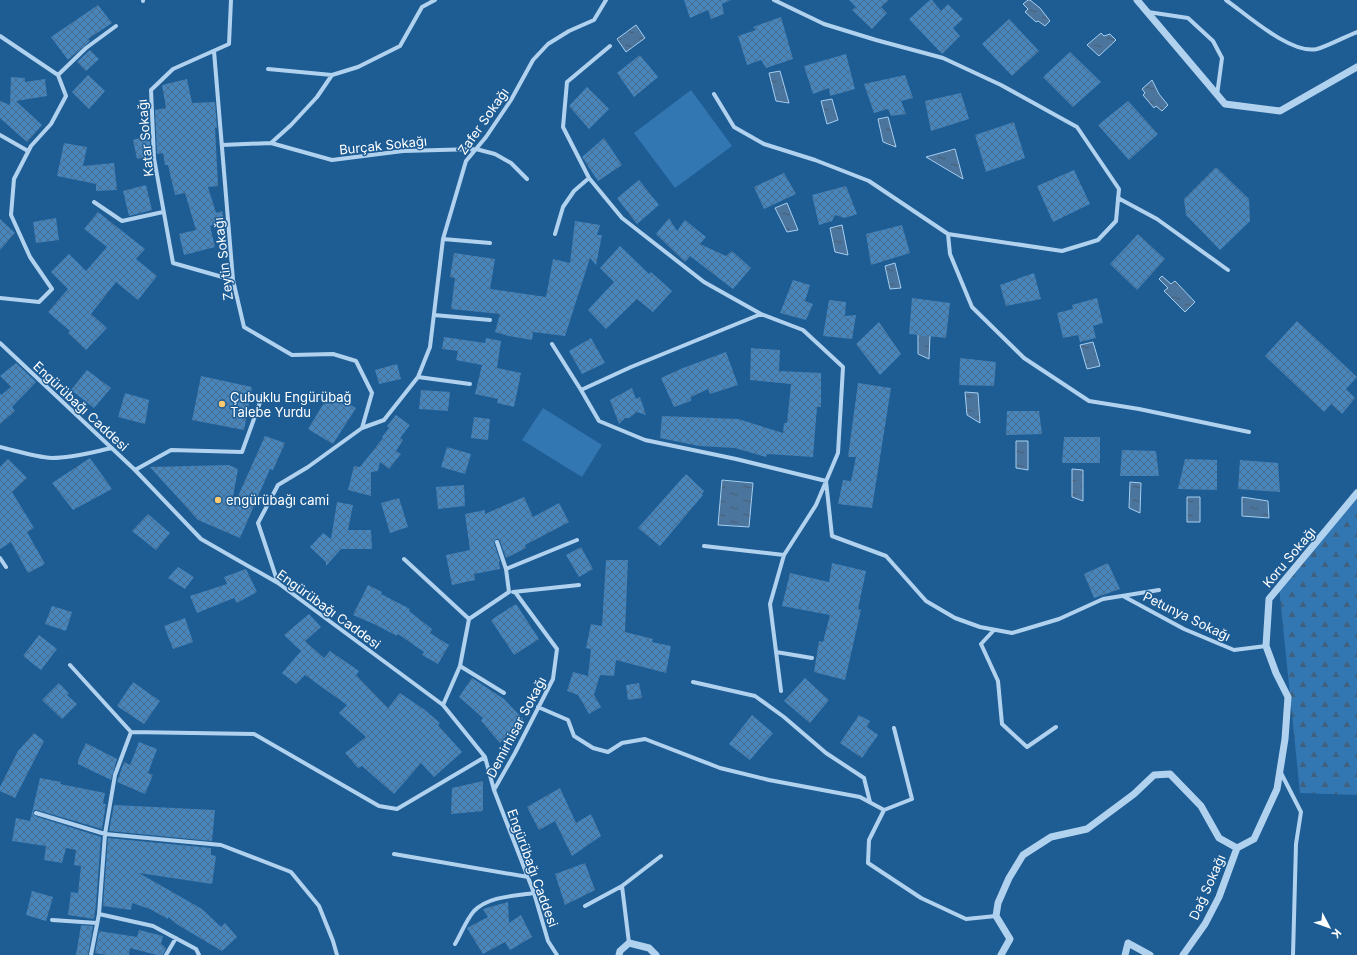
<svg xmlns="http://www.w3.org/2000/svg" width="1357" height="955" font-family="Inter,sans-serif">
<defs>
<pattern id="forest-firs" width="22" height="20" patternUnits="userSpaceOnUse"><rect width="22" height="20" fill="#3276b2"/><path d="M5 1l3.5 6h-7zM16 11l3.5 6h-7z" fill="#3f617f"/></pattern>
<pattern id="water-ripples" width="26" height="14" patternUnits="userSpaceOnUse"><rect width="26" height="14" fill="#4b759d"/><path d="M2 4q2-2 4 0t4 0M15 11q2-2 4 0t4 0" fill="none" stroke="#4c5e70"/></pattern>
<pattern id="building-cross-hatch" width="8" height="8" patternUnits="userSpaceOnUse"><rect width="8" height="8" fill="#4785bb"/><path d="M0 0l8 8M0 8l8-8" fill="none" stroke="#496e8f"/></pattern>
</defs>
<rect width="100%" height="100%" fill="#1e5c94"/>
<path fill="#3276b2" d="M691,90L732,146L675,188L634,133Z
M543,408L602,445L582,477L522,440Z"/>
<path fill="url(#forest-firs)" d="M1357,488V795L1300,793L1279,587Z"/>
<path fill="url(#water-ripples)" stroke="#a5cef0" d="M1028,0H1030L1040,8L1050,21L1045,26L1038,21L1036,22L1025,12L1028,9L1023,4Z
M636,25L645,38L626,52L617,39Z
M1101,33L1104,36L1110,34L1116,40L1099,56L1087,45Z
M780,71L789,103L776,101L769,73Z
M1152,80L1159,94L1168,105L1162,111L1156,106L1154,108L1143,95L1145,93L1142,89Z
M832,99L838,120L827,124L821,101Z
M888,117L896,147L883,142L878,119Z
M955,149L963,179L926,157Z
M787,203L798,230L787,232L775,208Z
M842,225L848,255L835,252L830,228Z
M895,263L901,288L890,289L885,266Z
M1162,276L1171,284L1175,281L1195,302L1185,312L1164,291L1168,288L1159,279Z
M918,334L930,335L929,359L918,354Z
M1093,342L1100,366L1087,369L1080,345Z
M965,392L978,393L980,423L967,415Z
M1016,441H1028V470L1016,468Z
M1072,469L1083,470V501L1072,497Z
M722,480L753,483L749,527L718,525Z
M1130,482L1141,483L1140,513L1129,508Z
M1187,497H1200V522H1187Z
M1242,497L1268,501L1269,518L1242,516Z"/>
<path fill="url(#building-cross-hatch)" d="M684,0H731L722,4L724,14L711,19L708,10L690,18Z
M849,0H889L881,7L887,13L872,29L852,10L856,7Z
M930,0H932L941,11L948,4L963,19L953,28L960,36L942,54L909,19Z
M98,5L112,23L88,39L90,41L68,60L51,37Z
M781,17L793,59L766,68L761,60L747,65L738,36L756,30L753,27Z
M1009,19L1039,51L1012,76L982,44Z
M90,50L99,59L86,71L77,62Z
M1070,52L1101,82L1073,107L1043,77Z
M846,54L855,89L830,96L829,88L813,94L804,66Z
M640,55L658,77L634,97L617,73Z
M88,75L105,91L89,109L72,92Z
M905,75L913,98L901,101L906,114L891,116L888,109L874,113L864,84Z
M11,77L25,78V82L45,79L47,96L16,101L42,125L27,142L0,118V101L10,105Z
M187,79L192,103L215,102L217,128H215L218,186L208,187L216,213L222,211L225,222L210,226L215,247L184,255L179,234L196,230L185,193L175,195L168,165H165L163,153L157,154L155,110L166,108L162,85Z
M587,87L609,109L589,129L569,106Z
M961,93L969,119L931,131L925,101Z
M1128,101L1158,134L1129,160L1098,125Z
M1014,122L1025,158L986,172L975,135Z
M150,135V156L137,159L133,140Z
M604,138L622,165L598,181L582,157Z
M64,143L87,147L83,166L114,163L117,190L96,191V184L57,176Z
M1216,167L1249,199L1250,221L1220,250L1186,215L1184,199Z
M1074,170L1090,204L1053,222L1037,186Z
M784,173L796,194L764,209L754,187Z
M639,180L659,205L637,224L617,198Z
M146,185L152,210L129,216L123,191Z
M846,186L857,214L845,218L835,215L832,221L819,225L812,195Z
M98,212L145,249L136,259L157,276L138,300L116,282L91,314L107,328L86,350L68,333L70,331L48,312L68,289L51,272L69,254L86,271L107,247L84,229Z
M56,218L59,240L36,243L33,222Z
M669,218L677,231L685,220L706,237L700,244L726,256L732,251L751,268L733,289L690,256L685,262L656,234Z
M0,219L15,233L0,250Z
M575,221L600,225L597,235H602L596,265L590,258L565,336L533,332L532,340L509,336L495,332L500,314L451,309L455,278L450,277L454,253L495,259L490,289L546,297L553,259L570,263Z
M902,225L910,253L871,265L866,234Z
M1138,234L1165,259L1137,290L1110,264Z
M620,246L649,274L651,272L672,291L653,312L637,299L606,329L588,310L614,282L600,268Z
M1034,273L1041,299L1006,306L1000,285Z
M793,280L810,285L805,301L813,304L806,320L780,313Z
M912,298L950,303L946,338L909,334Z
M1097,298L1103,323L1093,326L1096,338L1080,342L1078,335L1063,338L1057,313L1073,309L1072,305Z
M829,300L846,302L845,316L856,315L852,339L823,336Z
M1297,321L1357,377L1346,389L1355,398L1342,414L1331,404L1324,412L1265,356Z
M879,322L901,354L880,375L856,344Z
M444,337L485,343L486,338L501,341L497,368L521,373L514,407L497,403L498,399L475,394L482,365L456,360L458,351L442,349Z
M591,338L605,363L582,374L569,351Z
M751,348L780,350L779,371L821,373V407H817L813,457L767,454L766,457L735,448L699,446L660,438L662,416L738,419L783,433L784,423H787L791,384L750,380Z
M726,352L738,385L710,394L708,389L691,397V401L674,407L661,378L683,368Z
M960,358L996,362L994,386L959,385Z
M16,363L36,382L12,407L15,411L0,424V393L1,395L11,387L0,376Z
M397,364L401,379L379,384L375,370Z
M87,370L111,388L94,408L71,390Z
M201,376L252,387L244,430L192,420Z
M858,383L891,388L872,508L838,504L843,480L851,481L856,457H848Z
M632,388L636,399L640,397L646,415L637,412L629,418H625L619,424L610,400Z
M421,390L450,392L448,411L419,409Z
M125,393L149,400L145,424L118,417Z
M330,393L356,408L333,444L308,429Z
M1007,411H1039L1042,434L1006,435Z
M396,415L410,425L400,438L403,440L396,451L401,454L389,469L380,462L378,471L371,472V496L348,490L354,466L360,467L383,438L382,437L389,428L387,426Z
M474,417L490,419L488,440L471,438Z
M265,436L285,443L273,470L270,469L240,538L198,520L150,467L229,465L238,469L232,502L235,503Z
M1064,437H1100V463H1062Z
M447,447L471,454L465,474L441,467Z
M1122,450L1156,451L1159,476H1120Z
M90,458L112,489L73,510L52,483Z
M8,459L27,478L12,492L34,528L27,532L45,564L28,573L11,542L0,549V467Z
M1185,459L1217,460V490L1178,489Z
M1240,460L1278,463L1280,492L1238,489Z
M686,474L704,491L702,494L703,495L660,546L638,528Z
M464,485L465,506L438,509L436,487Z
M524,497L533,517L559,503L569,522L525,545L526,548L506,558L500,541L498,539H496L494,543L500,561L499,562L500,569L474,574L475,580L452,585L446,555L470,550L465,514L485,510V514Z
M399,498L408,527L390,533L381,503Z
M337,502L353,505L348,530H371L372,549H341L326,566V562L310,547L323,533L331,539Z
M148,514L170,533L156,550L132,531Z
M581,547L593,569L579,577L566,555Z
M606,560H628L625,632L653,639L652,642L671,646L666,673L616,660L614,676L600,675L594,695L601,707L589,714L578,695L567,691L573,672L588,676L591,649L586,648L591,624L602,626Z
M832,563L866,571L858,609L861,610L845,680L814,672L819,641L823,642L830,615L782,606L790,573L829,582Z
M1108,563L1120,589L1094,598L1084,574Z
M178,567L194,577L185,589L168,578Z
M246,569L257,592L237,603L234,598L197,613L190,596L227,584L224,577Z
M368,585L382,592L381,594L410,609L409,611L432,629L430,633L449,645L438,664L422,655L424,652L398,634L397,636L376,625L353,615Z
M516,604L539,639L514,655L491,620Z
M52,606L72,612L66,631L45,624Z
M309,614L321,627L305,641L324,658L330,651L359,671L356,675L388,708L400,693L425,710L440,723L438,725L462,752L434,777L421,763L394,794L362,766L358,768L345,753L366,737L339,713L347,705L305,675L296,684L282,673L301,651L284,635Z
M185,618L193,642L173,649L164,626Z
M39,635L57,649L41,670L23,656Z
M472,678L504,699L523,719L500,743L481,721L483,718L459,697Z
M805,678L829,700L810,723L784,701Z
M133,682L160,701L144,724L117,706Z
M59,683L69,693L67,695L77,704L62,719L42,700Z
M639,683L642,698L628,700L626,685Z
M752,715L773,733L750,760L729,744Z
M859,715L870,721L867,727L878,735L862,758L840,743Z
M34,733L44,741L15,798L0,791V787L18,751Z
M139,742L157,749L148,773L153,775L145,794L117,782L124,762L130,765Z
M86,743L117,759L111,780L78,764V760Z
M40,778L61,782L60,784L105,793L103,804H106L102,829L37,810H34L33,812L35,816L101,837L96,904L94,919L68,915L71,892L78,893L81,866L74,865L76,850L66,848L62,863L44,860L46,846L12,841L16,818L30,821Z
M483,781V811L451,814L452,788Z
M560,788L576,823L591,814L601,836L572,856L555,821L539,830L527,807Z
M114,805L215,810L212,841L109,831Z
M108,838L211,848V855L216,856L212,884L139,873L202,909L221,927L225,923L237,937L222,951L178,925L168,917V919L150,909L132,903L131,910L103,906Z
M585,863L595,890L565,905L555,874Z
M32,891L53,897L46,921L26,915Z
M508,902L509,923L521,915L532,937L510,950L505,942L483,954L467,928L488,917L483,909Z
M81,925L93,926L88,955H76Z
M139,930L163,936L161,944L166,948L163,955H157L130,948L129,955H107L95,953L99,931L137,937Z"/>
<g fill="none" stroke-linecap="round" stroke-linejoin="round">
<path stroke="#b1d2ee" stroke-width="4" d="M143,0V1
M231,0L229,44L173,69L151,90L154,158L173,263L233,280
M1226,0C1246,14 1291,55 1317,49C1330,45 1344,37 1357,32
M1148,12L1188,18L1213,41L1222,58L1217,95
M0,36L58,75L66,96L51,124L31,146L14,179L11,215L30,257L52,289L39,302L0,298
M610,46L567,82L563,127L589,178L622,218L704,282L761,314L803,330L843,367L838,453L816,505L784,555L770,604L781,691
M214,51L233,280L244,327L292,355L333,354L356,361L372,393L362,428L308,467L278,485L258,523L278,583
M268,69L332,75
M58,75L86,48L116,26
M714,94L734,127L764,144L815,160L869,181L948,234L1062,251L1098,240L1116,221L1119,189L1077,127L1001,85L943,58L876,40L824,24L774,0
M0,135L28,151
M271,143L332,160L403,151L476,149L495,154L511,163L527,179
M222,145L271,143L291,125L317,97L332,75L358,67L400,46L422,7L435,0
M1118,198L1157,219L1228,270
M94,202L122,221L163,212
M555,234L563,207L574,191L589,178
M948,234L950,254L972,307L1024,358L1089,401L1139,409L1249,432
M443,239L490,243
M434,315L490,320
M0,343L135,470L201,539L278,583L443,705L485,757L494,790L534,893L548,941L557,955
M552,344L581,390L631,367L761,314
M418,377L470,384
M581,390L599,421L645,440L736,459L826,481L832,536L886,556L926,601L955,618L980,627L1012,633L1059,619L1103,599L1159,590
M362,428L384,420L418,377L430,347L443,239L466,161L486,137L511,100L533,60L548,44L569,31L594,20L606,0
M0,447C17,451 35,457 52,458C72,458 93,452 112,448
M135,470L171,450L242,452L263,394
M704,546L784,555
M0,558L6,567
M404,559L469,619L460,666L443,705
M506,569L577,540
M513,592L579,585
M1123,596L1184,629L1234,650L1266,646
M469,619L509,592L506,569L497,542
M994,630L981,644L998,681L1002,724L1027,747L1056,727
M776,652L812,658
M70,665L131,732
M460,666L504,693
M693,682L755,696L784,717L826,753L864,778L870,802
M538,707L568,720L574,736L593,748L608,752L622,743L645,739L720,768L769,780L860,797L884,810L869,840L868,863L921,898L966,919L996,916
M1280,771L1301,812L1296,844L1293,955
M494,790L515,753L553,679L557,649L515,592
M884,810L912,799L894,728
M36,813L105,834L221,845L291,872L319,906L333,941L337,955
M394,854L528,877
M622,886L629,943
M585,906L622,886L661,856
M99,914L105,834L115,775L131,732L254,734L379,806L397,809L485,757
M52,920L97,923
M455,944C461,934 466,920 474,911C489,896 514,896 534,893
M91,955L99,914L153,926L196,949L199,955
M166,955L176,938"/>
<path stroke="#b1d2ee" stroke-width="7" d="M1137,0L1225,104L1280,111L1357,67
M619,955L620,951L629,943L649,948L656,955
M1001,955L1010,939L996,916L998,903L1009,878L1023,855L1051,837L1087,829L1134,794L1154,775L1170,774L1201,806L1219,838L1237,848L1254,839L1277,789L1285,739L1288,697L1276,673L1266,646L1269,599L1357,493
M1125,955L1128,943L1150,955
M1183,955L1205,924L1219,897L1237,848"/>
</g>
<g fill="#fdc971" stroke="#1e5c94" stroke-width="1.5">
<circle cx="222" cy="404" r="4"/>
<circle cx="218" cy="500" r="4"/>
</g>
<g text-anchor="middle" stroke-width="3" stroke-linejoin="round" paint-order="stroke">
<g font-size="13" fill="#fff" stroke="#1e5c94">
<text transform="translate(483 121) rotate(-55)" y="5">Zafer Sokağı</text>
<text transform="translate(145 138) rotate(-95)" y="5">Katar Sokağı</text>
<text transform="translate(383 145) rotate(-6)" y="5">Burçak Sokağı</text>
<text transform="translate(223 259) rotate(-97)" y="5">Zeytin Sokağı</text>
<text transform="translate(81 406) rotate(43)" y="5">Engürübağı Caddesi</text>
<text transform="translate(1289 557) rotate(-50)" y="5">Koru Sokağı</text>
<text transform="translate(329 609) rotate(36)" y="5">Engürübağı Caddesi</text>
<text transform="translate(1187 616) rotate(26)" y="5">Petunya Sokağı</text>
<text transform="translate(516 727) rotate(-62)" y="5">Demirhisar Sokağı</text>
<text transform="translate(533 868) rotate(70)" y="5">Engürübağı Caddesi</text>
<text transform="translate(1207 887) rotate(-66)" y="5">Dağ Sokağı</text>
</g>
<g font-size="13" fill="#fff" stroke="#1e5c94" text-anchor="start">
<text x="230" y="402">Çubuklu Engürübağ<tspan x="230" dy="15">Talebe Yurdu</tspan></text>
<text x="226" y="505">engürübağı cami</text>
</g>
</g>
<g transform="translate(1329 927) rotate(131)" stroke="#1e5c94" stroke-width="3" paint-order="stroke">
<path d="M0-3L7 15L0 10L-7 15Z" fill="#ffffff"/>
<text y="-6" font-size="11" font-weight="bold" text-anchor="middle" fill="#ffffff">K</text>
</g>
</svg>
